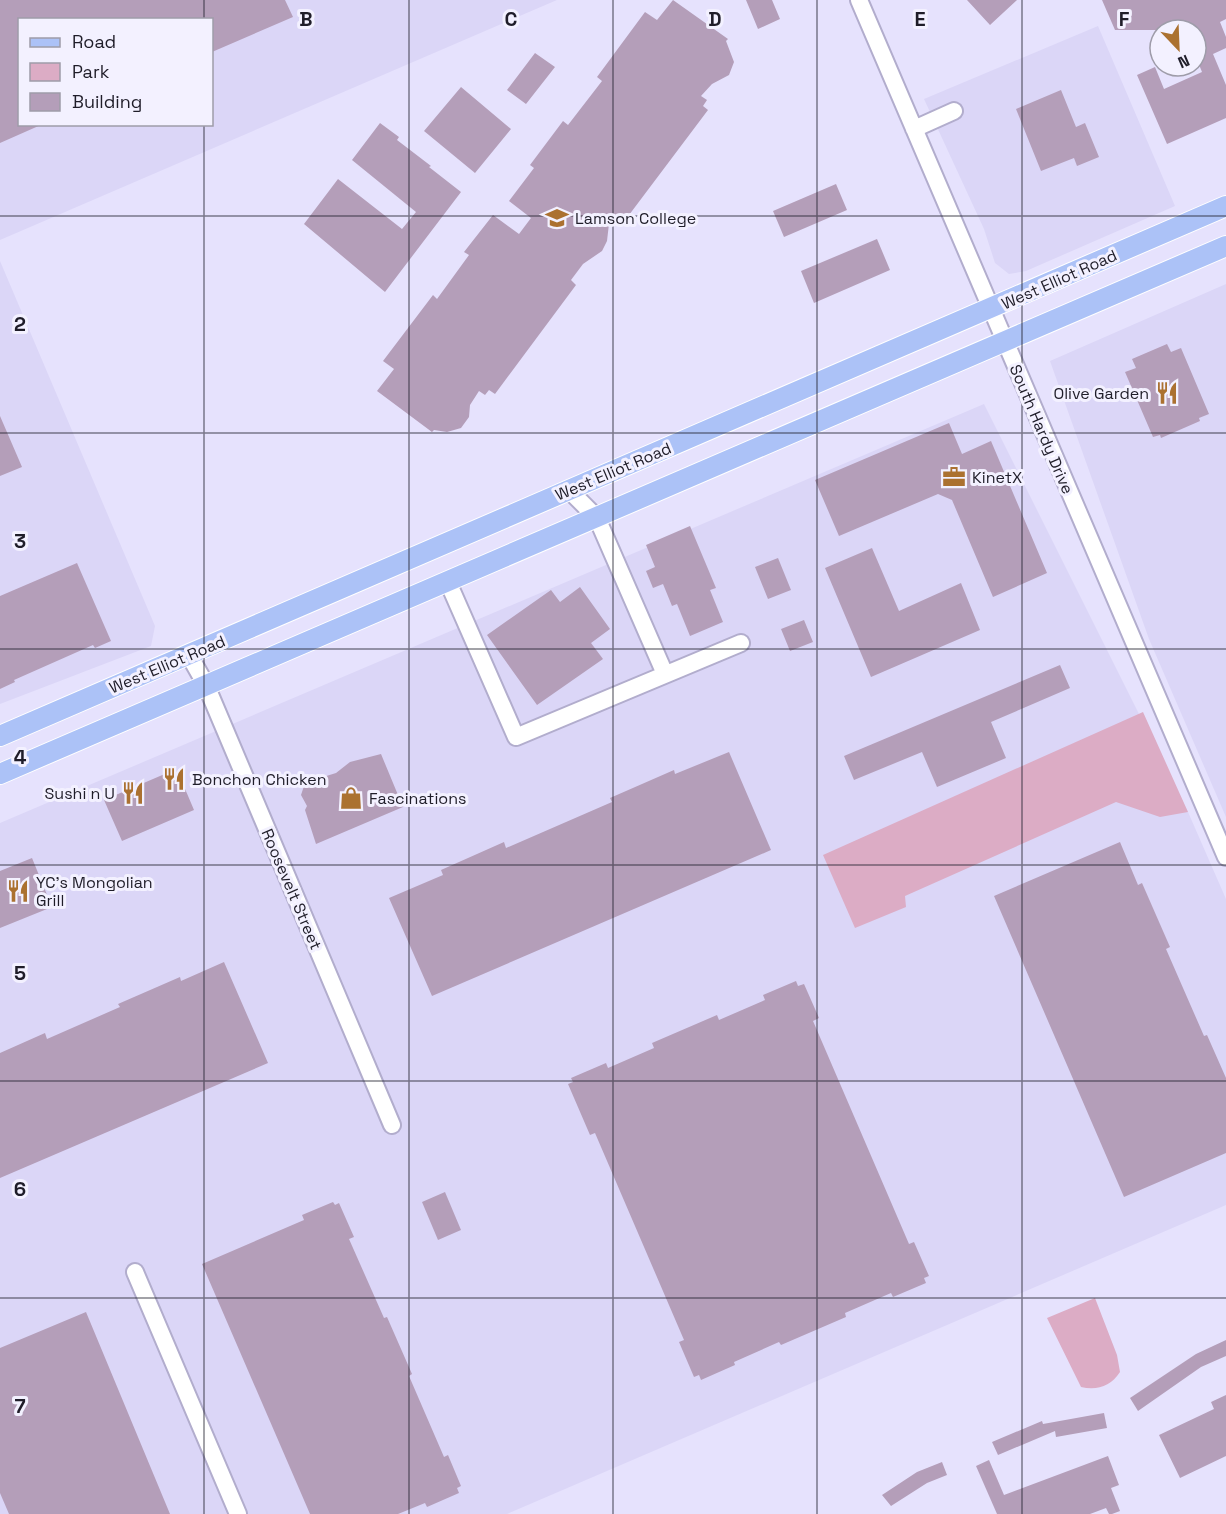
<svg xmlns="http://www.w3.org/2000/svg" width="1226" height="1514" font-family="'Space Grotesk',sans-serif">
<rect width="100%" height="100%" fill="#e6e2fd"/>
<path fill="#dbd6f7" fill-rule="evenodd" d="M0,0H557L0,240ZM20,20H212V124H20Z
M1098,26L1175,206L1026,271L1009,274L995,263L984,229L924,99Z
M0,261L155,626L151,646L0,704Z
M1226,284V817L1149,639L1050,361Z
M984,404L1188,812L1226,899V1205L507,1514H0V823Z"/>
<path fill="#dcacc5" d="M1143,712L1188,812L1160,817L1116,802L905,896L906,907L855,928L823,855Z
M1095,1298L1117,1355L1120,1372C1111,1386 1097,1391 1081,1387L1047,1318Z"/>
<path fill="#b49eb9" d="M0,0H285L293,17L212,52V20H20V124H43L0,143Z
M673,0L728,39L726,41L734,62L729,75L712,84L701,96L707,100L703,106L708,110L626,219L620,215L616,220L610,215L607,241L602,251L583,264L571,280L576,285L495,394L489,390L485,395L479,391L470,405L469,417L461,428L447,432L434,430L432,432L377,391L394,369L383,361L433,295L437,299L469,255L464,252L493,215L519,234L531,218L509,201L534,168L530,165L563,121L568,125L602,81L597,77L645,12L657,20Z
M746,0H772L780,19L758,29Z
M967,0H1017L990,25Z
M1102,0H1226V19L1220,22L1226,37V48L1213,54L1226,85V118L1167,144L1137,75L1155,67L1164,89L1202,72L1196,57V30H1115Z
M535,53L555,67L526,104L507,90Z
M461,87L511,129L475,173L424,131Z
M1061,90L1076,127L1085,123L1099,157L1077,166L1074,158L1041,171L1016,109Z
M380,123L399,137L397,140L431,166L429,167L461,192L385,292L304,224L338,179L402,229L416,212L352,160Z
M836,184L847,210L784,237L773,211Z
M877,239L890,270L814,303L801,271Z
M1167,344L1171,352L1181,348L1209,414L1199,418L1200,421L1161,438L1160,435L1153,437L1125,372L1136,368L1132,359Z
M0,416L22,467L0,476Z
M949,423L962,454L991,441L1047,573L993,597L952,500L938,494L839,536L815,480Z
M690,526L716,588L710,590L723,622L690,636L677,604L672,606L663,584L653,588L646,571L655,567L646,545Z
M872,548L899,611L961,583L980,630L871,677L825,568Z
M778,558L791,590L768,599L755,567Z
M77,563L111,641L95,648L93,645L14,680L15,682L0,689V596Z
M580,587L610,629L591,643L603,659L537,705L487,635L551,590L560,602Z
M804,620L813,642L790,651L781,629Z
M1060,665L1070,688L991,722L1006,758L937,787L922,752L854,780L844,756Z
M729,752L771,850L432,996L389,898L443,875L441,870L504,842L506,848L612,802L610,798L674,770L675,774Z
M381,754L403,807L316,844L305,810L307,806L301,795L304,786L307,782L336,773L350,762Z
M167,773L180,777L194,810L122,841L104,800Z
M1120,842L1138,885L1142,883L1170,947L1166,949L1204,1036L1207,1035L1226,1078V1153L1124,1197L994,896Z
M32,858L52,907L0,928V871Z
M224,962L268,1063L0,1178V1053L45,1033L47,1039L120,1007L118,1004L180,977L181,981Z
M796,981L798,986L804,984L819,1018L813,1021L909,1244L914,1242L929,1276L924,1278L926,1283L893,1297L891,1293L845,1313L846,1317L781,1345L779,1342L734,1362L735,1365L701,1380L699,1375L694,1377L679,1342L684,1340L595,1133L590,1135L568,1084L573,1082L571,1078L606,1063L608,1068L654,1048L652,1043L717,1015L719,1020L765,1000L763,995Z
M445,1192L461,1230L438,1240L422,1202Z
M333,1202L335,1205L339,1203L354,1237L349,1239L384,1318L387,1317L412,1374L409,1376L444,1457L448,1455L461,1486L457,1488L459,1493L427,1507L425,1503L398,1514H310L202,1264L304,1220L302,1215Z
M86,1312L170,1514H9L0,1493V1348Z
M1226,1340V1356L1201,1367L1138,1411L1130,1398L1196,1354Z
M1226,1395V1456L1180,1478L1159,1435L1214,1409L1211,1402Z
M1104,1413L1107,1428L1056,1437L1055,1431L998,1455L992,1442L1042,1421L1043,1424Z
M1108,1456L1119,1485L1111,1488L1120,1511L1112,1514H1109L1106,1508L1090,1514H997L976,1466L989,1460L1004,1495Z
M942,1462L947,1475L927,1483L891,1506L882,1495L917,1472Z"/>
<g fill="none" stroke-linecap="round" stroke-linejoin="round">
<g stroke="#b2adcd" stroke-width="20">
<path id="minor" d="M859,0L1226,857
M914,129L954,111
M569,490L597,518L665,674
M448,582L516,737L741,643
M189,655L206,685L392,1125
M135,1272L238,1514"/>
</g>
<g stroke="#fff" stroke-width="22">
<path id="major" d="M0,736L1226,206
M0,774L1226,246"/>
</g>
<use href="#minor" stroke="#fff" stroke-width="16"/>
<use href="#major" stroke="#acc2f7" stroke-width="20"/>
</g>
<path fill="none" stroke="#1f1d29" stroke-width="1.5" stroke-opacity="0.55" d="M204,0V20M409,0V1514M613,0V1514M817,0V1514M1022,0V1514M204,124V1514M0,216H1226M0,433H1226M0,649H1226M0,865H1226M0,1081H1226M0,1298H1226"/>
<defs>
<g id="university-bare" transform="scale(1.8)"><path d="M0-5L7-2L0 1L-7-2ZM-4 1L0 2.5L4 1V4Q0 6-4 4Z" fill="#ab7130" stroke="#f3f1ff" stroke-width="2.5" paint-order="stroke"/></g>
<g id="restaurant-bare" transform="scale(1.8)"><path d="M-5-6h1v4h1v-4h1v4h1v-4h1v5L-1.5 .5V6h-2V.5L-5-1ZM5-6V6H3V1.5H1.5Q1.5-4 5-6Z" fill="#ab7130" stroke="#f3f1ff" stroke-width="2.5" paint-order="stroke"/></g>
<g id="office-bare" transform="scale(1.8)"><path d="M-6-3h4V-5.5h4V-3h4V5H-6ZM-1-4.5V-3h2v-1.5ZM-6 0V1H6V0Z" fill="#ab7130" stroke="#f3f1ff" stroke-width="2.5" paint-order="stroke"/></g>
<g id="shop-bare" transform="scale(1.8)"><path d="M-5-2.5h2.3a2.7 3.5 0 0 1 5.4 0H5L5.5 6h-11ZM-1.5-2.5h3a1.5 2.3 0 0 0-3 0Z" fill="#ab7130" stroke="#f3f1ff" stroke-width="2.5" paint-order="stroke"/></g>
</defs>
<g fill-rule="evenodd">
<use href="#university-bare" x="557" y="218"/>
<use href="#restaurant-bare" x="1167" y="393"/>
<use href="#office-bare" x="954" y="477"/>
<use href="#restaurant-bare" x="174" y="779"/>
<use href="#restaurant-bare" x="133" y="793"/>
<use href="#shop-bare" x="351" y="798"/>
<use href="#restaurant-bare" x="18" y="891"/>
</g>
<g text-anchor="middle" stroke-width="6" stroke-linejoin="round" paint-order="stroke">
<g font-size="16" fill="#1f1d29" stroke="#f3f1ff" text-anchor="start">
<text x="575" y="224">Lamson College</text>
<text x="1149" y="399" text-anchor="end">Olive Garden</text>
<text x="972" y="483">KinetX</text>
<text x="192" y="785">Bonchon Chicken</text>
<text x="115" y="799" text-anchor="end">Sushi n U</text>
<text x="369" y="804">Fascinations</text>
<text x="36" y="888">YC's Mongolian<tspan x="36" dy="18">Grill</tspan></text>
</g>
<g font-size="16" fill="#1f1d29" stroke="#f3f1ff">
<text transform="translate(1059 279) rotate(-24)" y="6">West Elliot Road</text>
<text transform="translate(1042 429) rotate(67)" y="6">South Hardy Drive</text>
<text transform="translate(613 471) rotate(-23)" y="6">West Elliot Road</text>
<text transform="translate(167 664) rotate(-23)" y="6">West Elliot Road</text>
<text transform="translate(292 889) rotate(67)" y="6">Roosevelt Street</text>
</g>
</g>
<g font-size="20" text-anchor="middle" font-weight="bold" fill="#1f1d29" stroke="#f3f1ff" stroke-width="6" stroke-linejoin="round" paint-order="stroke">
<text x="306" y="26">B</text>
<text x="511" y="26">C</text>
<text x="715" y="26">D</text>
<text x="920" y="26">E</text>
<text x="1124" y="26">F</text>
<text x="20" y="331">2</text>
<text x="20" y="548">3</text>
<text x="20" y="764">4</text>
<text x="20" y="980">5</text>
<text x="20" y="1196">6</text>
<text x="20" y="1413">7</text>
</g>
<rect x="18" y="18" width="195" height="108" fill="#f3f1ff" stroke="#9e9ca9" stroke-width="1.5"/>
<rect x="30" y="38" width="30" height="9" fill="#acc2f7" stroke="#9e9ca9" stroke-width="1.5"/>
<text x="72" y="48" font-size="18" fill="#1f1d29">Road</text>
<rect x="30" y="63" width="30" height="18" fill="#dcacc5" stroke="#9e9ca9" stroke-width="1.5"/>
<text x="72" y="78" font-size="18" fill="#1f1d29">Park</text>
<rect x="30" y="93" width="30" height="18" fill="#b49eb9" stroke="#9e9ca9" stroke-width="1.5"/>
<text x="72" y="108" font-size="18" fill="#1f1d29">Building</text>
<g transform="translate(1178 48) rotate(157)"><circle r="28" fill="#f3f1ff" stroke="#9e9ca9" stroke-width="1.5"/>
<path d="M0-4.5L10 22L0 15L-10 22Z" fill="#ab7130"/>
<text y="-9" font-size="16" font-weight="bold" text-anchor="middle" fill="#1f1d29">N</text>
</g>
</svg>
